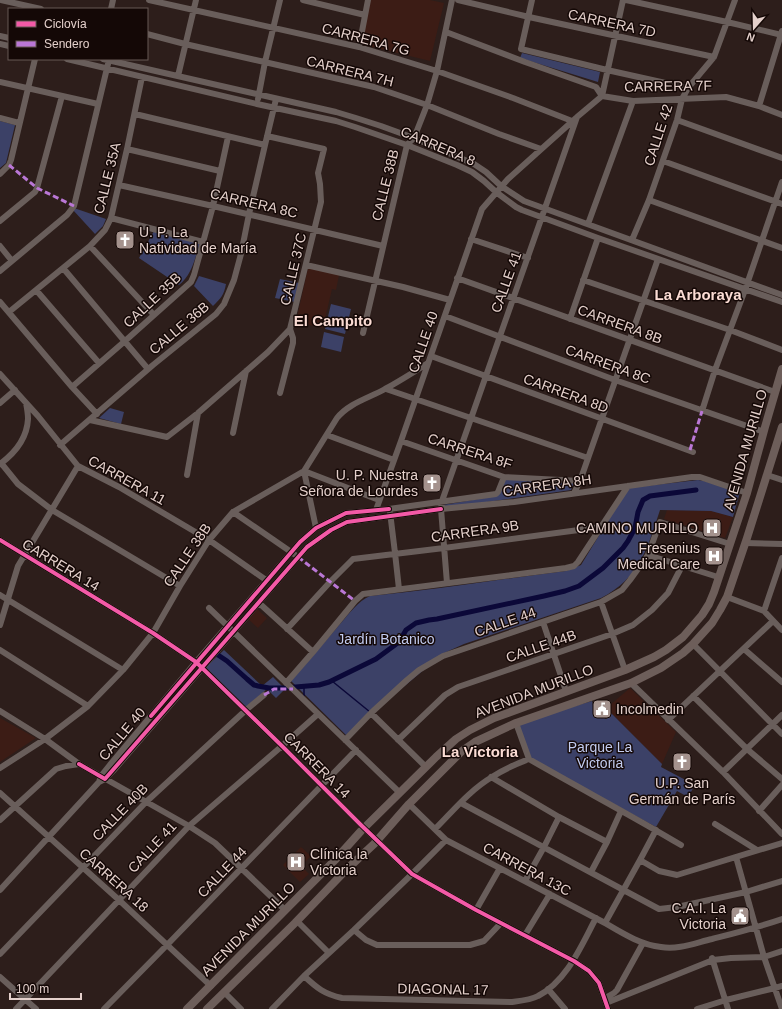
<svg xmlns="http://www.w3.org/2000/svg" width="782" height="1009" font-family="Helvetica,sans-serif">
<rect width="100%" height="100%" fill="#2d1e1b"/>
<path fill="#3c1c15" d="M370,0H430L444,3L430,61L361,44Z
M308,268L339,275L336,290L332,289L323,328L296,322Z
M667,510L711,511L733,517L725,538L664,519Z
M257,609L267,618L258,628L248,619Z
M630,688L676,732L662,764L611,713L610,705Z
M0,718L36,738L0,762Z
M301,847L311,856L301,866L309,874L300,882L283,865Z"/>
<path fill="#3c4167" d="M522,53L600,72L598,82L520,58Z
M0,121L15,125L6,163L0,168Z
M74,208L106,219L103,226L95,234L73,210Z
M154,231L200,243C195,258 192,275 179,285L139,258Z
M199,276L226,284C224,295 221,298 213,306L194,286Z
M280,279L299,283L295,302L275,298Z
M331,304L351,309L345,334L325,329Z
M324,332L344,337L341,352L321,347Z
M110,408L124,412L121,424L99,418Z
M504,479L574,483L571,490L444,508L443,505L496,496Z
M698,480L704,481L740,492L733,517L711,511L660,510C647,549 640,578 601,598L464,644L444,653L346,735L291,681C308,662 324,643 340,624C349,614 358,601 370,596C435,590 500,579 566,571L574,568L581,565L628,488Z
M224,650L262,686L273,677L285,689L276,698L267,689L246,707L205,668Z
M592,701L595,713L606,719L611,713L662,764L661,767L695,785L688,797L677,791L656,827L531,759L518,723Z"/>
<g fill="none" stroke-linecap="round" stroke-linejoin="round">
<path stroke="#0b0838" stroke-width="1.5" d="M332,681L370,712
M304,696V686"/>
<path stroke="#0b0838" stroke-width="5" d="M218,655L227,661L247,679L254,685L258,686L269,688H284L319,685L329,682L376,659L399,642L406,630L416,623L429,620L437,619L544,596L565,591L579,586L603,568L623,548L628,541L635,528L638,512L643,500L650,496L696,490"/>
<path stroke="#695e5b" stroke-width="6" d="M1,0L41,9
M149,0L359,47L437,71L513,98L572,121
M303,0L365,15
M458,0L529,17L714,57
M532,0L521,49L607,70L688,88
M626,0L727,22L782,35
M111,9L113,0
M446,32L525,62L596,87L602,96L633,101L726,97L759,106L782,115
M147,34L185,44L374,87L427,105L499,134L541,149
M0,36L9,38
M0,44L9,46
M359,47L368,0
M67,59L257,104L336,121L355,127L407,145L457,165L472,172L484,181L496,192L516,207L522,210L598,238L782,302
M103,59L336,112L356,118L381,126L414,138L458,157L474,164L486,172L501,186L524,201L782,295
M178,76L196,0
M0,82L98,104
M258,99L265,62L280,0
M759,106L782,31
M135,114L265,145
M0,118L19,123
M677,120L782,158
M267,136L324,149L318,173L320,184L321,202L290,329L293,338V343L280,393
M127,149L220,171
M663,161L782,204
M0,174L9,165L11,160L35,59
M119,185L213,206L383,246
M649,200L782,248
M111,218L203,242
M0,221L35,192L37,188L62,96
M588,224L633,101
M471,239L528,258
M632,240L649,200L677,120L682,99L688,88L714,57L735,0
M0,246L12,261
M90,246L154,315
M306,265L403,287L450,300
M63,268L148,369
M0,271L67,215L74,206L108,64
M457,278L775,392
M583,280L730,330L782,350
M36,290L99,363
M0,302L72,387L97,414
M9,312L90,246L105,230L111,218L127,149L142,77
M445,316L615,380L764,432
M570,319L598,238
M363,333L399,179L407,145L414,138L427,105L437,71L452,0
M431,356L693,452
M0,374L38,416L78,466L119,487L209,540L266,580
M72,387L125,341L191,282L194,275L213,206L228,137
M386,389L588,458
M0,403L15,390
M702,411L715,370L745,290L782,182
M90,420L167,437L198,413L268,352L290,329
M233,433L246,371
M327,435L394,460
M401,441L504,477L580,481
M60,445L153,365L216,314L224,304L234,280L241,254L249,214L265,145L276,99
M1,463L18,484L52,510L180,586
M0,464C15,453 27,439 28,419C28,414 27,408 26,403
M304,471L379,500
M304,471L316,528
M187,475L198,413
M767,475L782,480
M574,493L580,481L658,259
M376,510L401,441L482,209L508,179L576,118
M233,512L294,554
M390,512L395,553L399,589
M0,540L153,633L196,662L282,746L362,826L412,874L476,910L574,961L589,971L599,983L608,1009
M745,543L782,544
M648,555L718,577
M447,583L441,509L442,501L577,117L602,96L623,0
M0,595L123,670
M727,597L764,611L782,630
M601,602L625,670
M259,603L313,652
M209,608L400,793
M764,611L782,558
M543,622L566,691
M0,625L18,566L78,466
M287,629L330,582L353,559L444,548L601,527
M693,644L782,734
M744,649L782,682
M0,650L88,706
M286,683L313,652L355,601L363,594L566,568L574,566L578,562L628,486
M631,683L723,772L782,834
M693,696L747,749L782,779
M0,711L45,739L79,764L189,826L215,843L285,910
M371,713L426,767
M668,720L773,621
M516,723L529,759C579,788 631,815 681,845
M345,740L371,713L407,680L419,670L443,656L601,602L622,590L630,580L648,555L660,522L730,544
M398,740L445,695L458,687L612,634L633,625L652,610L668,593L682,566
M0,768L45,739L88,706L123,670L153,633L180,586L209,540L233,512L304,471L337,418C349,403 369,398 385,389C400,381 414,372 428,363
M723,772L782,715
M491,777L559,817L607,842
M99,782L101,776L109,766L196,662L300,542L316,528L346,513L389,509L496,494L498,492L504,477
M0,793L119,900L211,986
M461,803L659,909L677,907L746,892L782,881
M409,804L446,840L605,923C622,933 641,945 661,947C678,950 695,943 712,939C735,933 759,927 782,919
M759,811L782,785
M0,820L56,769L66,766L79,764
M715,824L757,850
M435,829C453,811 470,790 492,777C504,769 516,764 529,759
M736,857L764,957L782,1009
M640,860L659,871L677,875L782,843
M591,872L607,842L621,811
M525,881L544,847L559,817
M0,890L99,782L105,779L113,771L307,547L331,530L347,522L441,509L514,502L692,477H700L747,493
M476,910L500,868
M297,921L329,953
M605,923L640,860L656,830
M354,930L366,940L377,945H470L484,941L501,923
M525,935L550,894
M0,954L146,802L246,710L264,695
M712,958L728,1009
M304,976C317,988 324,994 342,998L511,1002C519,1001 531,1000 538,996C567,981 581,946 596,918
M0,977L36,1009
M548,989L565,1009
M224,992L241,1009
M605,998L614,993L617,990L643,943
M606,1003L713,960L731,958L764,957L782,951
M16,1009L189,826L282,746L318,714
M104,1009L167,945L356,750
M272,1009L304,976L354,930L412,874L446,840
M697,1009L726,1000L775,988L782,986"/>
<path stroke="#6d5e5a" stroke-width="8" d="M187,1009L335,860L361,831L436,757L456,739L470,730L494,718L625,670L654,657L666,650L683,637L702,615L709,604L714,592L747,493L765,427L782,369
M207,1009L295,923L346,870L374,844L409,804L462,751L475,742L516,723L631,683L661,668L683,653L693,644L712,623L720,610L727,597L747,538L782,427"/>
<path stroke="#ba77d6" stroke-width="3" stroke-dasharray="6 3" stroke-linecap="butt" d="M9,165L37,188L74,206
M690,450L702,411
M298,557L355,601
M264,695L274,689H293"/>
<g stroke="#140806" stroke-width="6">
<path id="cycleway" d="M0,540L153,633L196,662L282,746L362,826L412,874L476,910L574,961L589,971L599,983L608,1009
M151,716L300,542L316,528L346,513L389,509
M79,764L105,779L307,547L331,530L347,522L441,509"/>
</g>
<use href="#cycleway" stroke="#f35aa7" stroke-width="4"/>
</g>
<defs>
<g id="church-square" transform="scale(1)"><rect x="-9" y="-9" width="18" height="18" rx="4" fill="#a4928d" stroke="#140806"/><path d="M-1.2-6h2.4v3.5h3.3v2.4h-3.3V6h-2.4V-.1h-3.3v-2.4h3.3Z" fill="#fff"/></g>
<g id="hospital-square" transform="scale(1)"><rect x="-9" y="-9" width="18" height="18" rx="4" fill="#a4928d" stroke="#140806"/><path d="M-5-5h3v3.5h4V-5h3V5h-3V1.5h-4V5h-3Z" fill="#fff"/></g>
<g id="civic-square" transform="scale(1)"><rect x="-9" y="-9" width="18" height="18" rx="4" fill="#a4928d" stroke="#140806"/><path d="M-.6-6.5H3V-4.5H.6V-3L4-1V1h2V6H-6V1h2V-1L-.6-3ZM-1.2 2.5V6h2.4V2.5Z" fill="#fff"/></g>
</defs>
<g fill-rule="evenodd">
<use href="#church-square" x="125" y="240"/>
<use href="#church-square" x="432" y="483"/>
<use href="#hospital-square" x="712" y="528"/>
<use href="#hospital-square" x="714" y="556"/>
<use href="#civic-square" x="602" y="709"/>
<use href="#church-square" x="682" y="762"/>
<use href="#hospital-square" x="296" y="862"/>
<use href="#civic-square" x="740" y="916"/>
</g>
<g text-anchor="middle" stroke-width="3" stroke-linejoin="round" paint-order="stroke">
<g font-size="14" fill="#e4d0cb" stroke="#140806">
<text transform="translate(612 23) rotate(12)" y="5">CARRERA 7D</text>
<text transform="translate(366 39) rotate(15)" y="5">CARRERA 7G</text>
<text transform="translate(350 71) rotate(14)" y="5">CARRERA 7H</text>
<text transform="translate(668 86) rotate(-1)" y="5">CARRERA 7F</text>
<text transform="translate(658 135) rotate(-72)" y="5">CALLE 42</text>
<text transform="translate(438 146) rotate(23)" y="5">CARRERA 8</text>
<text transform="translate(107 178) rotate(-76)" y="5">CALLE 35A</text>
<text transform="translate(385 185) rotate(-76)" y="5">CALLE 38B</text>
<text transform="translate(254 203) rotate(13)" y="5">CARRERA 8C</text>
<text transform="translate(293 269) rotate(-77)" y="5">CALLE 37C</text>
<text transform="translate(506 282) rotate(-70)" y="5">CALLE 41</text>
<text transform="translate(152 300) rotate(-43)" y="5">CALLE 35B</text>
<text transform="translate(620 324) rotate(20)" y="5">CARRERA 8B</text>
<text transform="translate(179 328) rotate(-40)" y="5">CALLE 36B</text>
<text transform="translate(423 342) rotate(-71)" y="5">CALLE 40</text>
<text transform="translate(608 364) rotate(20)" y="5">CARRERA 8C</text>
<text transform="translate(566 393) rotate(20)" y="5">CARRERA 8D</text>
<text transform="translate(745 450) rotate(-74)" y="5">AVENIDA MURILLO</text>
<text transform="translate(470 451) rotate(18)" y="5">CARRERA 8F</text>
<text transform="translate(127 480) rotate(29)" y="5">CARRERA 11</text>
<text transform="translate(547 485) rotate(-8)" y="5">CARRERA 8H</text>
<text transform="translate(475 531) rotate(-8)" y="5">CARRERA 9B</text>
<text transform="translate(187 555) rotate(-56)" y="5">CALLE 38B</text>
<text transform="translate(61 565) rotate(31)" y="5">CARRERA 14</text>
<text transform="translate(505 622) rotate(-19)" y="5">CALLE 44</text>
<text transform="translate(541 646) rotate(-19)" y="5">CALLE 44B</text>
<text transform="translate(534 691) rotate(-21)" y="5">AVENIDA MURILLO</text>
<text transform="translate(122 734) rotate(-50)" y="5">CALLE 40</text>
<text transform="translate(317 765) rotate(45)" y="5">CARRERA 14</text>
<text transform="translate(120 812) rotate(-46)" y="5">CALLE 40B</text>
<text transform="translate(152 847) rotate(-47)" y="5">CALLE 41</text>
<text transform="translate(527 869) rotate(28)" y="5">CARRERA 13C</text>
<text transform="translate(222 872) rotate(-46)" y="5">CALLE 44</text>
<text transform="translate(114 880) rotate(42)" y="5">CARRERA 18</text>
<text transform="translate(248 929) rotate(-45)" y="5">AVENIDA MURILLO</text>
<text transform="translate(443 989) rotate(1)" y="5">DIAGONAL 17</text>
</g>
<g font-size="14" fill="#e4d0cb" stroke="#140806" text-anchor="end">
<text x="139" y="237" text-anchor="start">U. P. La<tspan x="139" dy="16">Natividad de María</tspan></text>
<text x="418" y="480">U. P. Nuestra<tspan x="418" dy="16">Señora de Lourdes</tspan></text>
<text x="698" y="533">CAMINO MURILLO</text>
<text x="700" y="553">Fresenius<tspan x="700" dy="16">Medical Care</tspan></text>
<text x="616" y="714" text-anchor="start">Incolmedin</text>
<text x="682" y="788" text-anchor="middle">U.P. San<tspan x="682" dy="16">Germán de París</tspan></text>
<text x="310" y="859" text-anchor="start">Clínica la<tspan x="310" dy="16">Victoria</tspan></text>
<text x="726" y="913">C.A.I. La<tspan x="726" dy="16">Victoria</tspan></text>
</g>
<g font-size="14" fill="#c2cbef" stroke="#140806">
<text x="386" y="644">Jardín Botanico</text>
<text x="600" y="752">Parque La<tspan x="600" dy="16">Victoria</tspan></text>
</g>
<g font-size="15" font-weight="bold" fill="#fbdcd4" stroke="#140806">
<text x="698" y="300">La Arboraya</text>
<text x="333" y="326">El Campito</text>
<text x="480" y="757">La Victoria</text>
</g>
</g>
<rect x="8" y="8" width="140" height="52" fill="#140806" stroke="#675855"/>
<rect x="16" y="21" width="20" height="6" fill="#f35aa7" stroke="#675855"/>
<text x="44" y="28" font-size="12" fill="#e4d0cb">Ciclovía</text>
<rect x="16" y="41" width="20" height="6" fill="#ba77d6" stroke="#675855"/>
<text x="44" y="48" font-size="12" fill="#e4d0cb">Sendero</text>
<g transform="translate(754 28) rotate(200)" stroke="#140806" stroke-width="3" paint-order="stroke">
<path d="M0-3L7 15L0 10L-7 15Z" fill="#e4d0cb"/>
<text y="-6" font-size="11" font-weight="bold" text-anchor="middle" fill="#e4d0cb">N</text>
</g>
<path d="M10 993v6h71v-6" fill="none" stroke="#e4d0cb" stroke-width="2"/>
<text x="16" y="993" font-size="12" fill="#e4d0cb" stroke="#140806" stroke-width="3" paint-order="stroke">100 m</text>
</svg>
